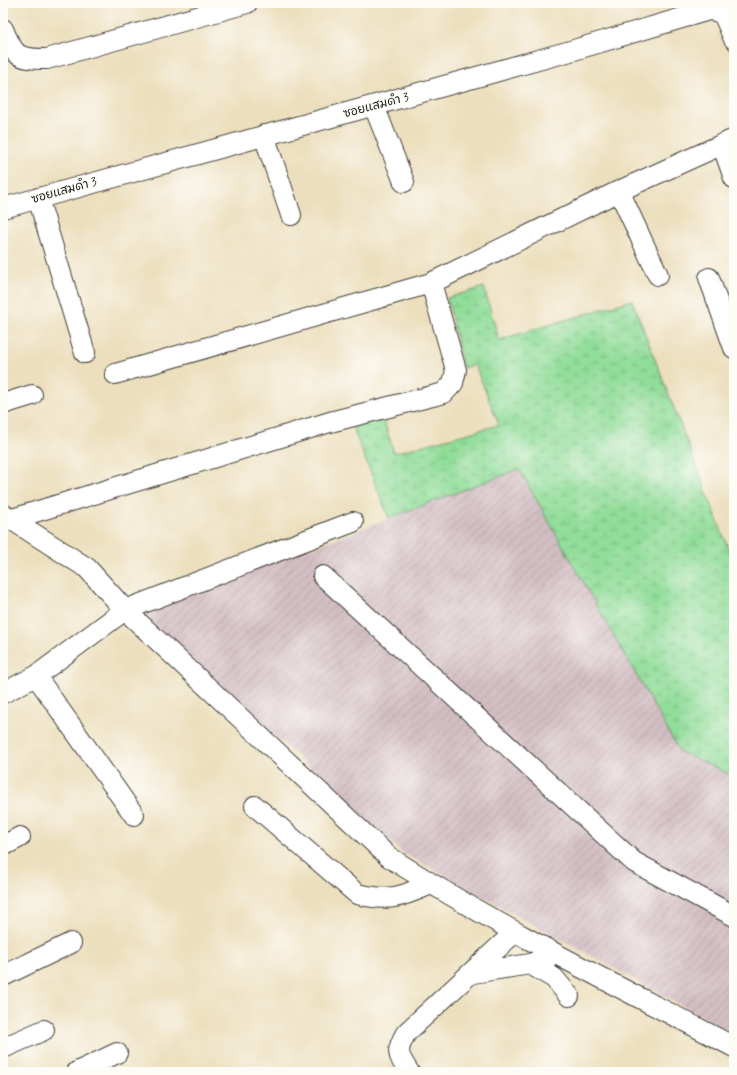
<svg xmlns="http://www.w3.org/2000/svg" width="737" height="1075" font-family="Mynerve,'Playpen Sans Thai',sans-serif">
<defs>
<pattern id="industrial-furrows" width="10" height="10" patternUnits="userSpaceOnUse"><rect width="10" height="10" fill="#d2bec2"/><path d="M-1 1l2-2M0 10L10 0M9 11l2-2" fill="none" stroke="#b4a3a6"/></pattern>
<pattern id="wetland-marsh" width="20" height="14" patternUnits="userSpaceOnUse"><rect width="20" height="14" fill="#91dd9a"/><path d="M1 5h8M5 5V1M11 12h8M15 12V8" fill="none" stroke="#7cbd84"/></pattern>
</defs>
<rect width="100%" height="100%" fill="#fdfcf7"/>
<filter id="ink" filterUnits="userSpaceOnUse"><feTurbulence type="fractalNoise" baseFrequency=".025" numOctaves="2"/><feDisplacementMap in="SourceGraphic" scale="8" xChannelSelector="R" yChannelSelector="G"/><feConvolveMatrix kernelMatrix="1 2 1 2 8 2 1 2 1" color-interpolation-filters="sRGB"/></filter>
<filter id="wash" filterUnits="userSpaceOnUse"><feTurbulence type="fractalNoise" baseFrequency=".012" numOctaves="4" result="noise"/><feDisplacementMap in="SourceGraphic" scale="16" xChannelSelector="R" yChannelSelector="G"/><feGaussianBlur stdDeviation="0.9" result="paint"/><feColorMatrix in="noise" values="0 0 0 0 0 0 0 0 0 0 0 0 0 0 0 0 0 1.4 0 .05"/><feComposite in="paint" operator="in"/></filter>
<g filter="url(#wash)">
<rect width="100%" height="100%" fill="#ecdfbd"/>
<path fill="url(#industrial-furrows)" d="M519,469L680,751L734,776V1034L403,853L141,613Z"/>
<path fill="url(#wetland-marsh)" stroke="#567c5b" d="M484,287L499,340L632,300L734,563V776L680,752L519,469L389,518L352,426L383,418L394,453L499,425L475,365L463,368L447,298Z"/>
</g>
<g filter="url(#ink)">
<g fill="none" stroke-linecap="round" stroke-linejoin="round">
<g stroke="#3b3934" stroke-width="22">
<path id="minor" d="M3,29C14,56 17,59 47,59L247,3
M374,106L404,182
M264,135L291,215
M722,144L734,178
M619,191L658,275
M38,198L85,353
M3,208L567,52L709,10L720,12L725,18L734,39
M709,278L734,348
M115,374L431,283L619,191L734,139
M3,404L32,395
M3,514L87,568L125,610L389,857C499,928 618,986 734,1047
M12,519L330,422L444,393L453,383L456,370L431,283
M323,576L634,862L734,916
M36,676L134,815
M3,693L36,676L125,610L353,522
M255,806L357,894C390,902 401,897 431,884
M3,846L20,837
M530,964L554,978L569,996
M473,973L530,964L556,954
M3,976L71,943
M3,1048L44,1030
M77,1072L117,1053
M409,1072C398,1055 395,1052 406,1033L515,932"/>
</g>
<use href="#minor" stroke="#fff" stroke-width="20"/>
</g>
</g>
<g text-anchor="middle" stroke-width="3.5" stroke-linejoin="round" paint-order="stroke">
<g font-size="12" fill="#1c1c1c" stroke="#fdfcf7">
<text transform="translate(376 105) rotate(-15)" y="4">ซอยแสมดำ 3</text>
<text transform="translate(64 190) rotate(-16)" y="4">ซอยแสมดำ 3</text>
</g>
</g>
<rect width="737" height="1075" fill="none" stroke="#fdfcf7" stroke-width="16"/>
</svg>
